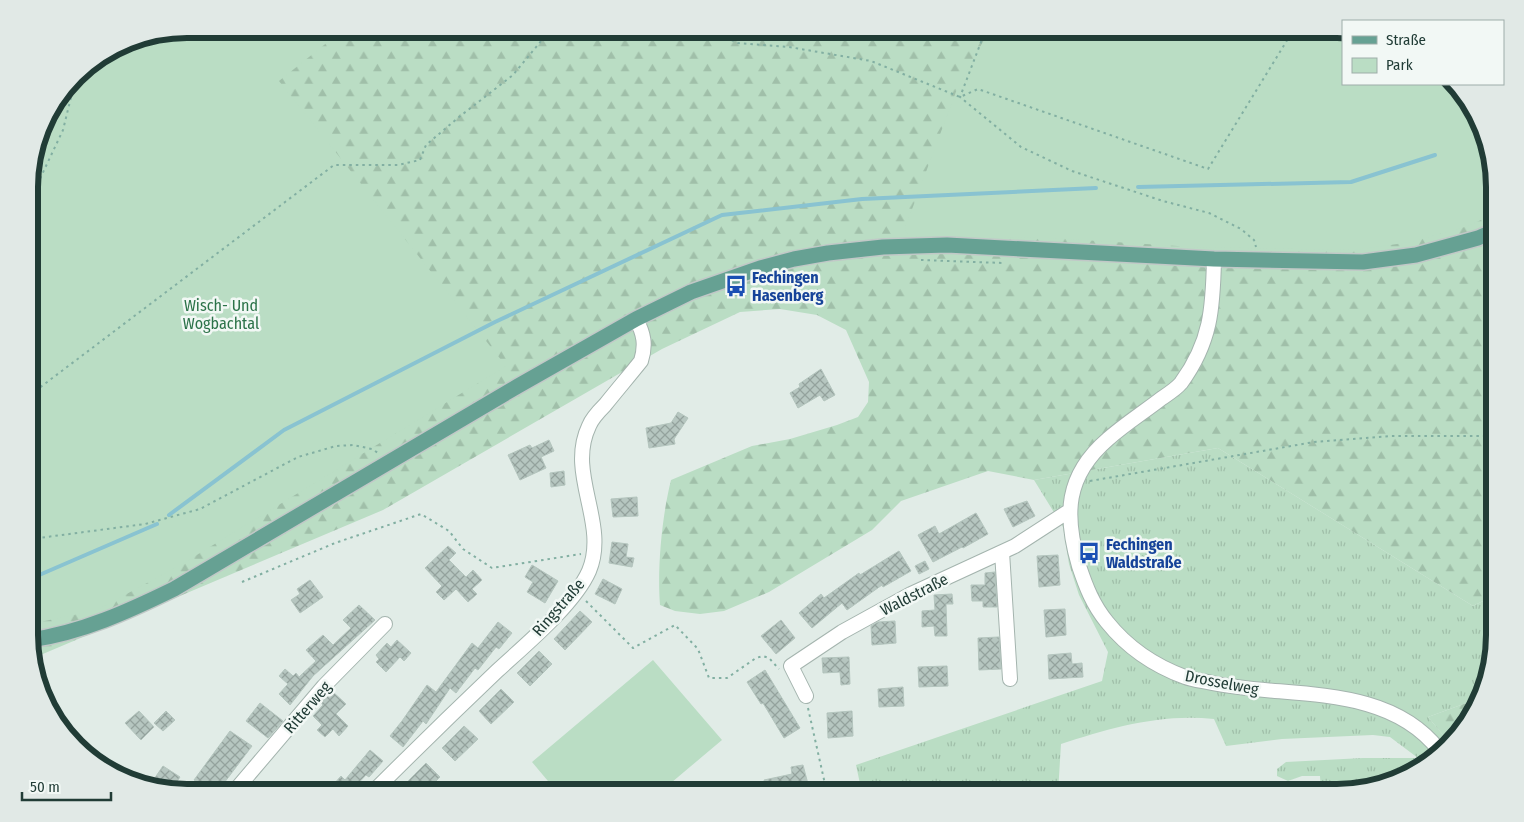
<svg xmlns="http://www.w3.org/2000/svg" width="1524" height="822" font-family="'Fira Sans Condensed',sans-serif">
<defs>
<pattern id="grass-tufts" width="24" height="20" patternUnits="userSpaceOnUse" patternTransform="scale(1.25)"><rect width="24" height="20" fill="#baddc4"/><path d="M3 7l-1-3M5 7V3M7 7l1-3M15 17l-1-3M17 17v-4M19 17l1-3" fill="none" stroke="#a0bfa9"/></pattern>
<pattern id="forest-firs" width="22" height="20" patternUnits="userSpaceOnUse" patternTransform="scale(1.25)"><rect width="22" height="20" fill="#baddc4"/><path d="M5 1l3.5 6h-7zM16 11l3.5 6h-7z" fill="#a0bfa9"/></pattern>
<pattern id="building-cross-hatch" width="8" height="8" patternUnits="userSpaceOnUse" patternTransform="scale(1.25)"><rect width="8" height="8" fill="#b6c6c0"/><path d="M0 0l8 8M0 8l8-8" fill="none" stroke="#94a29d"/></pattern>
</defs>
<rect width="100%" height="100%" fill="#e1ece7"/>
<path fill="url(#grass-tufts)" d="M1218,448L1473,606L1495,595V635L1480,698L1428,717L1448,741L1425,767L1347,793H1321L1320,776H1302L1288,781L1277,776V769L1286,762L1363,758H1418L1390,737L1373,735L1282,739L1226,746L1214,719C1162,713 1109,728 1061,744L1058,793H862L856,765L1102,681L1108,652L1079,595L1069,564L1063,527L1034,480Z"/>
<path fill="url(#forest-firs)" d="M187,29H1337L1343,30V84H1451L1468,99L1494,167L1495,595L1473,606L1218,448L1034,480L988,471L901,501L872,530L769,592L724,611L700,614L675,611L660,605C657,568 662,516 671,480L752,446L790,439L837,425L858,417L868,402L869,382L846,330L817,315L780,309L740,312L662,349L383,510L31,659L29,176L45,117L82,68L127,41Z
M1480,698L1479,705L1448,741L1428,717Z"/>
<path fill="#baddc4" d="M187,29H344L279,81L506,366L182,564L97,610L40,622H30L29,176L45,117L82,68L127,41Z
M990,29H1337L1343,30V84H1451L1468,99L1494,167V214L1468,226L1411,242L1355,250L1193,247L1051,238L908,236L905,228L957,89Z
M653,660L722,740L659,793H558L532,762Z"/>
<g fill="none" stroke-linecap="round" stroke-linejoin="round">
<path stroke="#89c3d1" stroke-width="4" d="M1138,187L1351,182L1435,155
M169,515L284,430L495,322L722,215L862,199L1096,188
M30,579L157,524"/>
</g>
<path fill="url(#building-cross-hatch)" stroke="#b4c5be" d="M821,369L835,395L824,401L820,395L798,408L790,393L800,387L799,384Z
M678,412L688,418L674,439L675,444L649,448L646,428L671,423Z
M549,440L554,451L541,457L546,468L520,480L508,455L530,445L532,448Z
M564,471L565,485L551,487L550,473Z
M637,497L638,516L613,517L611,499Z
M1027,501L1035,516L1013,527L1004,509Z
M976,513L988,534L963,548L962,547L933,562L918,535L935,526L939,534Z
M612,542L628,544L626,557L634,558L632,567L609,563Z
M448,546L456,553L449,560L466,577L473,570L482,580L472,589L477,594L468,602L456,589L444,600L436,592L442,586L425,568Z
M899,551L911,571L883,587L882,585L847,610L842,603L812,628L799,613L821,594L824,598L859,573L860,575Z
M1058,555L1060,585L1039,587L1037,556Z
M925,561L929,569L919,574L915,566Z
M532,565L558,581L545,603L527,592L533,582L525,577Z
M995,572L997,607H983V601H972L971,585H985V573Z
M603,579L622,589L615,604L595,594Z
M310,580L323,597L300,613L291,600L300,594L297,589Z
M952,594L953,604H946L947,636H935L934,626L922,627V611L935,610L934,595Z
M359,605L375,620L313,676L290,705L279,694L288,684L279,676L285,669L293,676L296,673L299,677L316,661L306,650L323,635L333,645L351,628L343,620Z
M1065,609L1066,635L1046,637L1044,610Z
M580,611L592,622L565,650L554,639Z
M781,620L795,638L776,654L761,636Z
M895,621L896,643L872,645L871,626L878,622Z
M498,622L512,633L499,649L496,647L478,670L475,668L456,693L450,688L426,724L423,721L403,747L390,736L402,721L427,685L436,692L472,643L478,648Z
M999,637L1001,669L979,670L978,638Z
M397,640L411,653L404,661L400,657L386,672L376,662L379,659L376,655L387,643L391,647Z
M539,651L552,664L530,686L517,673Z
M1071,653L1072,664L1082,663L1083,677L1049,679L1048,655Z
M849,657L850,684L841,685L840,672L823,673L822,658Z
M947,666L948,686L919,687L918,667Z
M765,670L800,728L784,738L763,703L761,704L747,682Z
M903,687L904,706L879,707L878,689Z
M501,689L514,702L491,724L479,711Z
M332,691L346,704L336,714L348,726L339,736L333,729L325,737L317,730L322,725L313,716L323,705L321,703Z
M260,703L283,721L268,738L246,721Z
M139,711L154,727L141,740L125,723Z
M166,711L175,720L163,731L154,723Z
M852,711L853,736L828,738L827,713Z
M464,726L478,739L455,761L442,748Z
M230,731L252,746L221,787L212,781L207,788L194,780Z
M370,750L383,761L369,777L366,775L349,793H326L341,776L345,780Z
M426,763L440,777L424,793H412L404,785Z
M803,765L808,784L788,788L790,793H776L775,791L767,793L764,780L792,774L791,767Z
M163,766L180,777L171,790L150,785Z
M527,783L536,793H514Z"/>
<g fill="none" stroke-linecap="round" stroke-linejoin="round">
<g stroke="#a4b4ae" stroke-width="16">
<path id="minor" d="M1214,259C1213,308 1211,342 1181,383C1176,389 1168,394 1162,398C1144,412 1125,424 1108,439C1065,476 1064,515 1079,566C1086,587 1093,605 1107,622C1127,647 1155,666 1185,677C1193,680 1203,681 1212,683C1287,699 1386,682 1439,750
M1002,552L1010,679
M806,696L791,666L842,632L911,594L1015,546L1069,511
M233,793L324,686L385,624
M372,793C413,752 455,711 497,671C524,646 574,605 589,571C609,523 566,474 589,426C592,418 599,411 605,405C617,390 629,376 641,361C646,345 644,334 636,319"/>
</g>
<g stroke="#c1c8c7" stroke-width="18">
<path id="major" d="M30,640C81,633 129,611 174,589L518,386L636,319L691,292L760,268L794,259L828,253L883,247L947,245L1214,259L1363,262L1416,255L1478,238L1494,231"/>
</g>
<path stroke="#82afa2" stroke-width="2" stroke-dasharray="2.5 4" stroke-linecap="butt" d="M708,29L738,43L789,47L871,61L960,97L978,89L1208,169L1294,29
M986,29L960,97L1021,147L1072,171L1163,201L1209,213L1241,229L1254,240L1256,247
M41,132L67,90L73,89
M29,202L63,130L73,89L79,73
M921,260L1003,263
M30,395L334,165H398L420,160L426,145L459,117L513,75L551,29
M1090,481L1314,442L1391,436H1495
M30,535L39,538L145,524L200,509L298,457L336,446L353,445L372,449L378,453
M242,582L335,543L421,514L449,531L463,549L492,568L581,554
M586,601L633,648L675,625L698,649L709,678H727L756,658L763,656L769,658L779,669
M808,708L827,793"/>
<use href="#minor" stroke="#fff" stroke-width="14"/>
<use href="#major" stroke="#66a193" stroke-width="15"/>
</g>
<defs>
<g id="bus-bare" transform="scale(1.725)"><path d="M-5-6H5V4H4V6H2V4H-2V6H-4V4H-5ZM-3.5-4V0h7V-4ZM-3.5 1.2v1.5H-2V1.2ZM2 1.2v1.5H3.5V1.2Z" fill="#1a4fb4" stroke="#f2f8f5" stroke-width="2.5" paint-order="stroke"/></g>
</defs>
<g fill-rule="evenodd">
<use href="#bus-bare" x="736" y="286"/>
<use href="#bus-bare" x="1089" y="553"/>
</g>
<g text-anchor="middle" stroke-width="5" stroke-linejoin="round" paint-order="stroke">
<g font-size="16" font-weight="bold" fill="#164399" stroke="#f2f8f5" text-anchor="start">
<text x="752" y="283">Fechingen<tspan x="752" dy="18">Hasenberg</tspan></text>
<text x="1106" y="550">Fechingen<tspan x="1106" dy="18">Waldstraße</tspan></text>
</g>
<g font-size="16" fill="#2c7349" stroke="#f2f8f5">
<text x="221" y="311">Wisch- Und<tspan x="221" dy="18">Wogbachtal</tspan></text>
</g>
<g font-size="16" fill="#213c36" stroke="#f2f8f5">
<text transform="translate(914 594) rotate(-27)" y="6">Waldstraße</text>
<text transform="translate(558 607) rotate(-49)" y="6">Ringstraße</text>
<text transform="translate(1222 682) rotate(11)" y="6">Drosselweg</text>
<text transform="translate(307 707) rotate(-49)" y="6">Ritterweg</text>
</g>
</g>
<path d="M0 0H1524V822H0ZM187 38H1337A149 149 0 0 1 1486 187V635A149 149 0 0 1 1337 784H187A149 149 0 0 1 38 635V187A149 149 0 0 1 187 38Z" fill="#e1e9e6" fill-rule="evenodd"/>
<path fill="none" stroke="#213c36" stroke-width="6" d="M187 38H1337A149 149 0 0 1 1486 187V635A149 149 0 0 1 1337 784H187A149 149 0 0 1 38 635V187A149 149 0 0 1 187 38Z"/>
<rect x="1342" y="20" width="162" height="65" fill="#f2f8f5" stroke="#9eada9"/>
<rect x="1352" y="36" width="25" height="8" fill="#66a193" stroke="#9eada9"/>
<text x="1386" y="45" font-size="15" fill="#213c36">Straße</text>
<rect x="1352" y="58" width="25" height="15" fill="#baddc4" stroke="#9eada9"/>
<text x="1386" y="70" font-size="15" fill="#213c36">Park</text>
<path d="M22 792v8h89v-8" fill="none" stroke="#213c36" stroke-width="2.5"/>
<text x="30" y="792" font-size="15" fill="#213c36" stroke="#f2f8f5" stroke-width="4" paint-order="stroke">50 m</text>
</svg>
